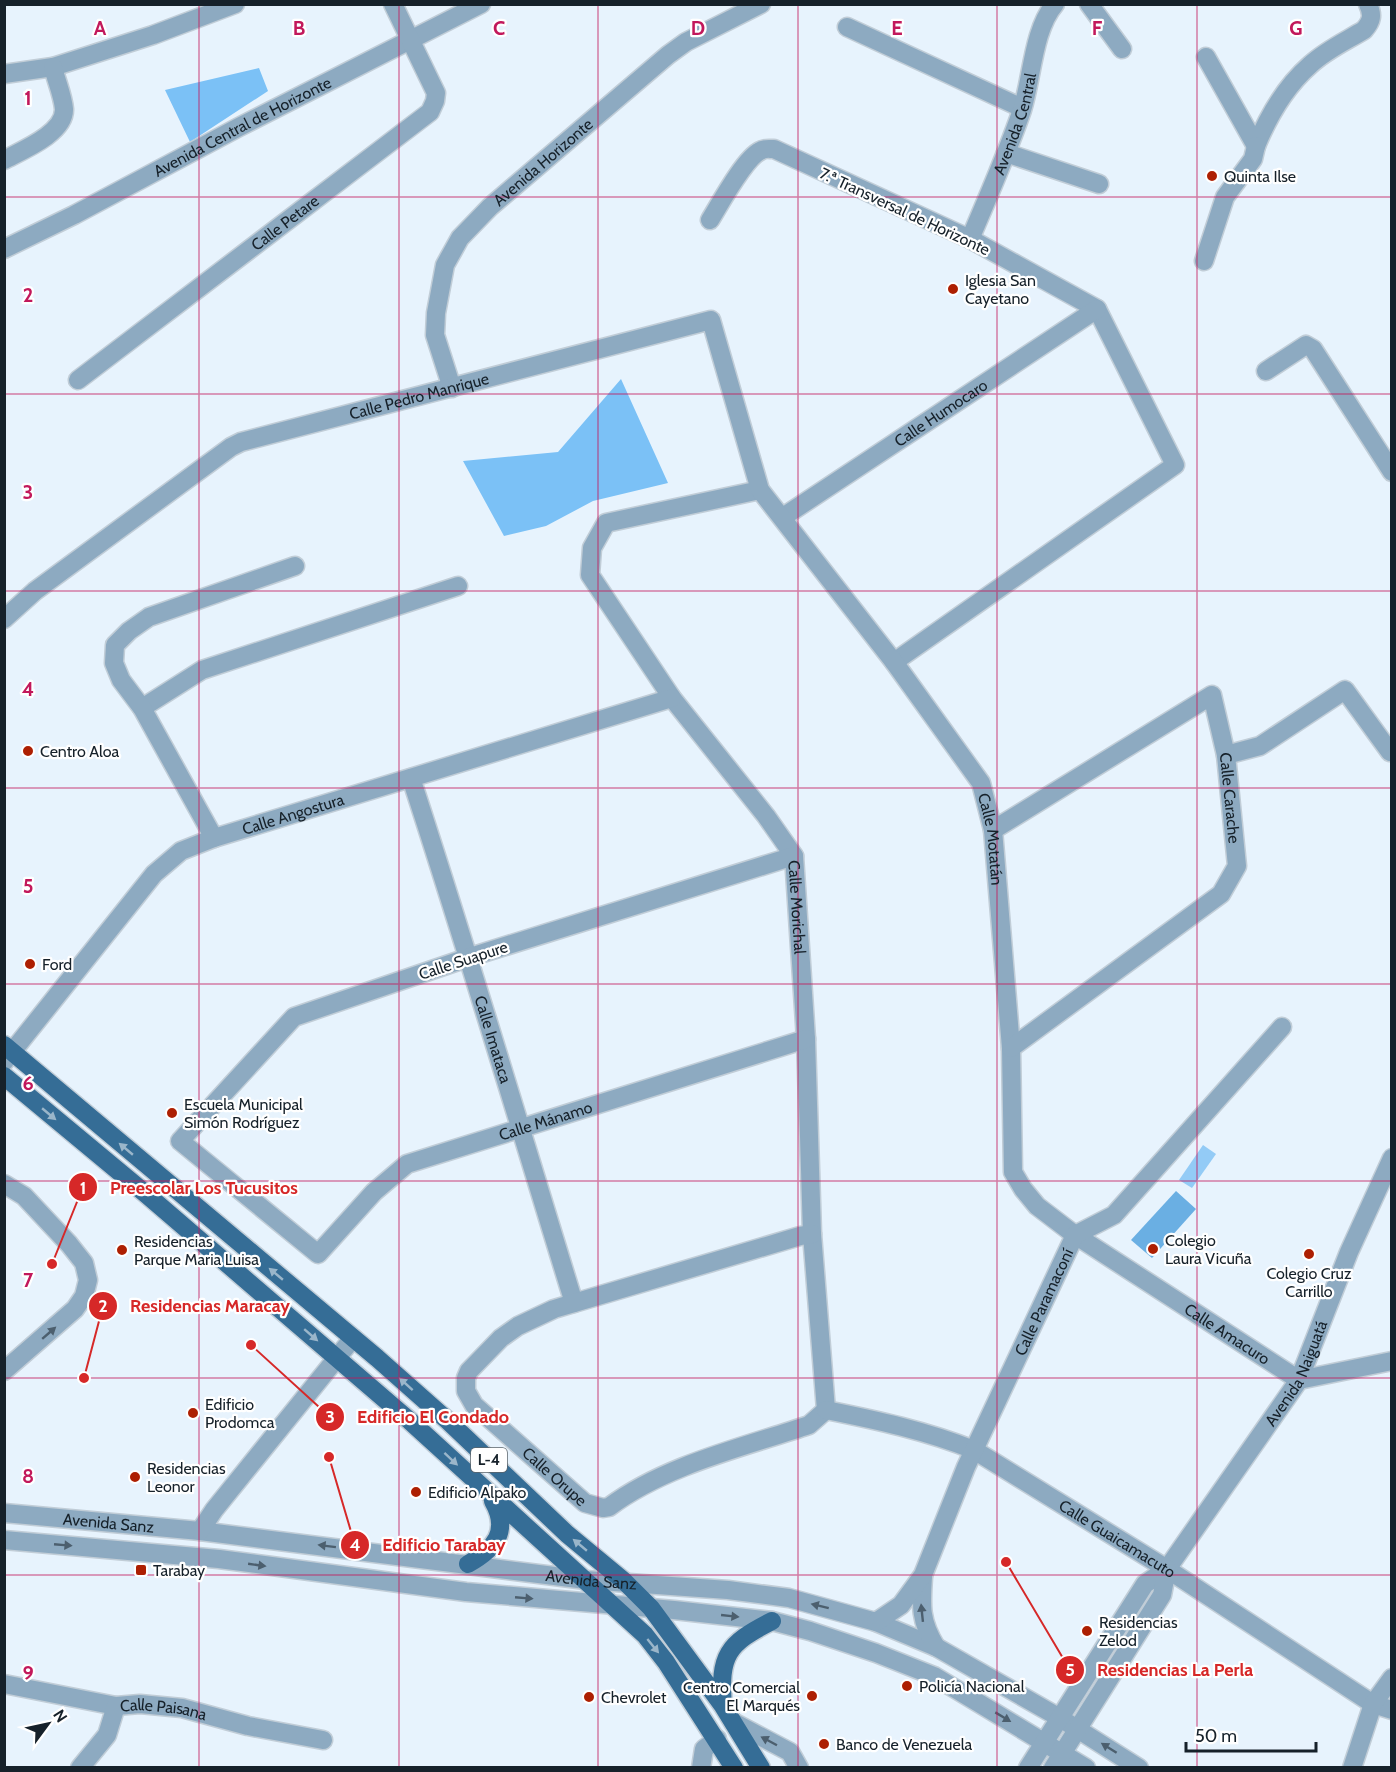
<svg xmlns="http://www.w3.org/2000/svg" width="1396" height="1772" font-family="Cabin,sans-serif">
<rect width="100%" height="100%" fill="#e7f3fd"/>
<path fill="#93cbf6" d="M1203,1145L1216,1154L1192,1188L1179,1180Z"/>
<path fill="#7bc1f6" d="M259,68L268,91L190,142L165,90Z
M621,379L668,483L593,501L546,526L504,536L463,461L558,452Z"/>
<path fill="#6aafe3" d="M1176,1191L1196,1209L1152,1258L1131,1240Z"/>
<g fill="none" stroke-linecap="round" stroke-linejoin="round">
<g stroke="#c1cdd7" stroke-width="21">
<g id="minor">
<path d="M1089,4L1122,49"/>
<path d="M847,27L1022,108"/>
<path d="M1206,57L1256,146C1268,117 1286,86 1310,65C1326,50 1346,41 1364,30C1372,21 1373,15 1368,4"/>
<path d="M4,74L53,67L153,35L235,4"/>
<path d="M1006,153L1099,184"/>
<path d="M4,160C23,150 65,133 64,109C63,96 56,80 53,67"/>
<path d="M710,220C720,204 744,159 760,151C764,148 768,149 774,149L970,239L1097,309L1175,465L894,662"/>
<path id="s1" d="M970,239C988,197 1007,154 1022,110C1032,79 1033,29 1055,4"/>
<path id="s2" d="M4,249L74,215L239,127L481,4"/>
<path d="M1204,261L1225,197L1253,159L1256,146"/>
<path d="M1266,371L1306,345L1313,349L1392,472"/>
<path id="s3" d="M78,380L430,112L435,101L436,93L393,4"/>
<path id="s4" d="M452,388L435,335L436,313L445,265L460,238L490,207L668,55L686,42L761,4"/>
<path id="s5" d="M760,490L606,523L592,548L590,575L672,698L766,816L794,856L806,1039L812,1234L826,1410"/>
<path id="s6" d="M783,517L1097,309"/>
<path id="s7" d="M4,619L35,591L231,447L241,442L711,320L760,490L894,662L981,783L993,830L1011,1048L1013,1172L1023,1189L1037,1206L1075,1235L1299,1380L1392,1361"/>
<path d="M142,708L202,670L458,586"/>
<path d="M1226,755L1260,746L1345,690L1390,752L1392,751"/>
<path id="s8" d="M411,778C468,952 520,1128 574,1303"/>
<path id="s9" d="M993,830L1212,695L1226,755L1237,866L1221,894L1011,1048"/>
<path d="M214,838L142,708L121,680L114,663L115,645L129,631L149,617L295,566"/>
<path id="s10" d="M794,856L470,957L294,1017L180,1141L318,1254L374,1192L407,1164L806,1039"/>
<path id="s11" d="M4,1062L154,874L181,851L214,838L672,698"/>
<path d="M4,1184L24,1196L69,1244L84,1263L88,1280L84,1296L75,1309L4,1371"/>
<path id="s12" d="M812,1234L800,1236L574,1303L554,1309L518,1326L501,1338L469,1371L466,1378V1391L474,1405L585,1503L603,1508L609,1507C665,1465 744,1447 809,1425L826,1410"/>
<path id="s13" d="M826,1410C876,1420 927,1431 974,1450L1167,1569L1373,1704L1392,1710"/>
<path id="s14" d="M4,1513L200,1531L586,1580L728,1590L789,1598L876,1622L936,1647L1060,1718L1139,1768"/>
<path d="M200,1531L214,1510L353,1338"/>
<path d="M4,1540L219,1559L466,1592L674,1610L772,1621L810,1631L876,1653L934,1676L1086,1768"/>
<path d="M923,1577C921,1606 920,1621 936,1647"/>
<path id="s15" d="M876,1622L901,1605L923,1575L966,1467L1075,1235L1114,1215L1282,1027"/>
<path id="s16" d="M4,1684L116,1706L140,1704L182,1708L248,1726L323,1740"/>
<path d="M733,1722L790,1752L799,1768"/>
<path d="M80,1768L107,1735L116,1706"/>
<path d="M701,1768L704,1749L717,1739"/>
<path id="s17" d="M1028,1768L1145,1584L1167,1569L1299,1380L1349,1252L1392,1158"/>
<path d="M1053,1768L1162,1595L1167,1569"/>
<path d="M1352,1768L1373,1704L1392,1678"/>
</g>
</g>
<g stroke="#c1cdd7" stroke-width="21">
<path id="major" d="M4,1045L377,1358L447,1420L567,1534L625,1582L651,1608L723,1706L761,1768
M4,1076L146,1194L410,1421L645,1635L666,1662L734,1768
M468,1564C495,1549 510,1531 493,1501
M723,1706C719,1655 727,1644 772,1621"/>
</g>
<use href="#minor" stroke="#8daac1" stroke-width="18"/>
<use href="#major" stroke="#356d96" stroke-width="18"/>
</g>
<defs><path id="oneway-solid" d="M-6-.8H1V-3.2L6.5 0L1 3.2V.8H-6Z" transform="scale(1.5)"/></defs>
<g fill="#9ab6ca">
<use href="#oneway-solid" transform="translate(49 1114) rotate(40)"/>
<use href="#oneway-solid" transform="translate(126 1149) rotate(-140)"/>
<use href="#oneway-solid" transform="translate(276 1274) rotate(-140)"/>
<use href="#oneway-solid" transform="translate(311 1335) rotate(41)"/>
<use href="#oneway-solid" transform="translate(406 1384) rotate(-138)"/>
<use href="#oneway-solid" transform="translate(451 1459) rotate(43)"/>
<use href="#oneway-solid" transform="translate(580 1545) rotate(-140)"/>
<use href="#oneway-solid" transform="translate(653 1646) rotate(51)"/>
</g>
<g fill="#4c5f6e">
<use href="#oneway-solid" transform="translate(49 1333) rotate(-41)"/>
<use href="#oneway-solid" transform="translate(63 1545) rotate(5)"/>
<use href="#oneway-solid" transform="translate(327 1546) rotate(-173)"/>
<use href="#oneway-solid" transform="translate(257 1565) rotate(8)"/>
<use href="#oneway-solid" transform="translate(524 1598) rotate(5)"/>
<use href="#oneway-solid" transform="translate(820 1606) rotate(-166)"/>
<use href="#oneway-solid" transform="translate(922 1613) rotate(-96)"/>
<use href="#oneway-solid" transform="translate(730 1616) rotate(6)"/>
<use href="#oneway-solid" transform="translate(1003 1717) rotate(31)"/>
<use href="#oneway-solid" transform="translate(769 1741) rotate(-152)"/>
<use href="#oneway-solid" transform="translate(1109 1748) rotate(-148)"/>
</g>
<path fill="none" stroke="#c2185b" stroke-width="1.5" stroke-opacity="0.55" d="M199,4V1768M399,4V1768M598,4V1768M798,4V1768M997,4V1768M1197,4V1768M4,197H1392M4,394H1392M4,591H1392M4,788H1392M4,984H1392M4,1181H1392M4,1378H1392M4,1575H1392"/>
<g fill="#ad1f02" stroke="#fff" stroke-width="2">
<circle cx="1212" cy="176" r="6"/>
<circle cx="953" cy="289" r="6"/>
<circle cx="28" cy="751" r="6"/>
<circle cx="30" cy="964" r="6"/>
<circle cx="172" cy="1113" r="6"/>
<circle cx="1153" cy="1249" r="6"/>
<circle cx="122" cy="1250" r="6"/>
<circle cx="1309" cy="1254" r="6"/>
<circle cx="193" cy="1413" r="6"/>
<circle cx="135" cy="1477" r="6"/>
<circle cx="416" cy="1492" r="6"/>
<rect x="135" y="1564" width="12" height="12" rx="3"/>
<circle cx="1087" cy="1631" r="6"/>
<circle cx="907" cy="1686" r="6"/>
<circle cx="812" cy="1696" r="6"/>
<circle cx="589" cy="1697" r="6"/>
<circle cx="824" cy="1744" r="6"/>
</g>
<g text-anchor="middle" stroke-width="4.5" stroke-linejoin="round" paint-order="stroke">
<rect fill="#fff" stroke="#5c646a" stroke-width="1.5" x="471" y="1448" width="36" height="24" rx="4.5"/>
<g font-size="15" font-weight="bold" fill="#16212a">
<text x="489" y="1465">L-4</text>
</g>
<g font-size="16" fill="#16212a" stroke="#fff">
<text dy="6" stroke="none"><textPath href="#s1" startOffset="124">Avenida Central</textPath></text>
<text dy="6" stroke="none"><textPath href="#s2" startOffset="268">Avenida Central de Horizonte</textPath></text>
<text dy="6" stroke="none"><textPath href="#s4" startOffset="270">Avenida Horizonte</textPath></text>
<text transform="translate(905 211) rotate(25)" y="6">7.ª Transversal de Horizonte</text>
<text dy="6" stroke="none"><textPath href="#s3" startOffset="260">Calle Petare</textPath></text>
<text dy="6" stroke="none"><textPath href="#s7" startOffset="480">Calle Pedro Manrique</textPath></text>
<text dy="6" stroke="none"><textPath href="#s6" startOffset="189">Calle Humocaro</textPath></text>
<text dy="6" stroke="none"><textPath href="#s9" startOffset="362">Calle Carache</textPath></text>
<text dy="6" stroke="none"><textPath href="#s11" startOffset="394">Calle Angostura</textPath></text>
<text dy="6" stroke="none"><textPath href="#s7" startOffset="1383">Calle Motatán</textPath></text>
<text dy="6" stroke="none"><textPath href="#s5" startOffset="612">Calle Morichal</textPath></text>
<text transform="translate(463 960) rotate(-18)" y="6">Calle Suapure</text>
<text dy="6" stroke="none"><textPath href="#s8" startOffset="274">Calle Imataca</textPath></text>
<text dy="6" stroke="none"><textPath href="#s10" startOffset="1144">Calle Mánamo</textPath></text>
<text dy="6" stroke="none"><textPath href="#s15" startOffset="366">Calle Paramaconí</textPath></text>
<text dy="6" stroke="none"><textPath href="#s7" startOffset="1988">Calle Amacuro</textPath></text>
<text dy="6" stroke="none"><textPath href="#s17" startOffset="480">Avenida Naiguatá</textPath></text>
<text dy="6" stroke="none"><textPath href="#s12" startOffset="520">Calle Orupe</textPath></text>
<text dy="6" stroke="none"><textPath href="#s14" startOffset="105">Avenida Sanz</textPath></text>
<text dy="6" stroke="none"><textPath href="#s13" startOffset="322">Calle Guaicamacuto</textPath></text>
<text dy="6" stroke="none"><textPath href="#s14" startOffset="591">Avenida Sanz</textPath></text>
<text dy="6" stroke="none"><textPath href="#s16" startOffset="162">Calle Paisana</textPath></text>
</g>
<g font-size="16" fill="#16212a" stroke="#fff" text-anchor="start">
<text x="1224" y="182">Quinta Ilse</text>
<text x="965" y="286">Iglesia San<tspan x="965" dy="18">Cayetano</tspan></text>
<text x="40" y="757">Centro Aloa</text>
<text x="42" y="970">Ford</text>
<text x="184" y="1110">Escuela Municipal<tspan x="184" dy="18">Simón Rodríguez</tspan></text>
<text x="1165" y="1246">Colegio<tspan x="1165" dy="18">Laura Vicuña</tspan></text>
<text x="134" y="1247">Residencias<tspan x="134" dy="18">Parque Maria Luisa</tspan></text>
<text x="1309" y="1279" text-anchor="middle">Colegio Cruz<tspan x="1309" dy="18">Carrillo</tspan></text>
<text x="205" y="1410">Edificio<tspan x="205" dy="18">Prodomca</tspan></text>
<text x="147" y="1474">Residencias<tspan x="147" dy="18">Leonor</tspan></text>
<text x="428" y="1498">Edificio Alpako</text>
<text x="153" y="1576">Tarabay</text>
<text x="1099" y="1628">Residencias<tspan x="1099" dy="18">Zelod</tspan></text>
<text x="919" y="1692">Policía Nacional</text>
<text x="800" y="1693" text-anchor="end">Centro Comercial<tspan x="800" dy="18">El Marqués</tspan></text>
<text x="601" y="1703">Chevrolet</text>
<text x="836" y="1750">Banco de Venezuela</text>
</g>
</g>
<g font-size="20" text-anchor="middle" font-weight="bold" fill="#c2185b" stroke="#fff" stroke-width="4.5" stroke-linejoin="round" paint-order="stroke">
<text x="100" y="35">A</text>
<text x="299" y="35">B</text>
<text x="499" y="35">C</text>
<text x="698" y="35">D</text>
<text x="897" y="35">E</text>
<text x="1097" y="35">F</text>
<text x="1296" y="35">G</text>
<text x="28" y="105">1</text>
<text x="28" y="302">2</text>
<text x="28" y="499">3</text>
<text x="28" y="696">4</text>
<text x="28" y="893">5</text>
<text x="28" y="1090">6</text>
<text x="28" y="1287">7</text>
<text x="28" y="1483">8</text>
<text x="28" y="1680">9</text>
</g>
<path fill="none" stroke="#d62828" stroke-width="2" d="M52 1264L83 1187M84 1378L103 1306M251 1345L330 1417M329 1457L355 1545M1006 1562L1070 1670"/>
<g fill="#d62828" stroke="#fff" stroke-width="2">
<circle cx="52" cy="1264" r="6"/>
<circle cx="84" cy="1378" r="6"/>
<circle cx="251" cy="1345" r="6"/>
<circle cx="329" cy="1457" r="6"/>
<circle cx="1006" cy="1562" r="6"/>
<circle cx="83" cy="1187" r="15"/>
<circle cx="103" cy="1306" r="15"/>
<circle cx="330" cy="1417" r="15"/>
<circle cx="355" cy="1545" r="15"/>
<circle cx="1070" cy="1670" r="15"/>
</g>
<g font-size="18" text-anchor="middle" font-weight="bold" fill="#fff">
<text x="83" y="1194">1</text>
<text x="103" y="1312">2</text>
<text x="330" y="1423">3</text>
<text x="355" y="1551">4</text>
<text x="1070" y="1676">5</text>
</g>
<g font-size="18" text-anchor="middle" font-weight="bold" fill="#d62828" stroke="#fff" stroke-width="4.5" stroke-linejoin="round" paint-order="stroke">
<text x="204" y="1194">Preescolar Los Tucusitos</text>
<text x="210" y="1312">Residencias Maracay</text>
<text x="433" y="1423">Edificio El Condado</text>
<text x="444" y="1551">Edificio Tarabay</text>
<text x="1175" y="1676">Residencias La Perla</text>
</g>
<rect width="1396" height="1772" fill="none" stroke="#16212a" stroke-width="12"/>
<g transform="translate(48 1724) rotate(57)" stroke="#ffffff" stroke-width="4.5" paint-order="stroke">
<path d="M0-4.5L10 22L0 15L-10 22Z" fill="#16212a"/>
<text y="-9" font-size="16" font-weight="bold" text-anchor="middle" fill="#16212a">N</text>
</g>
<path d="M1186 1742v9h130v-9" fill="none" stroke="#16212a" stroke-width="3"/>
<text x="1195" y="1742" font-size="18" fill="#16212a" stroke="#ffffff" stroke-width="4.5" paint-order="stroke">50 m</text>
</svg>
